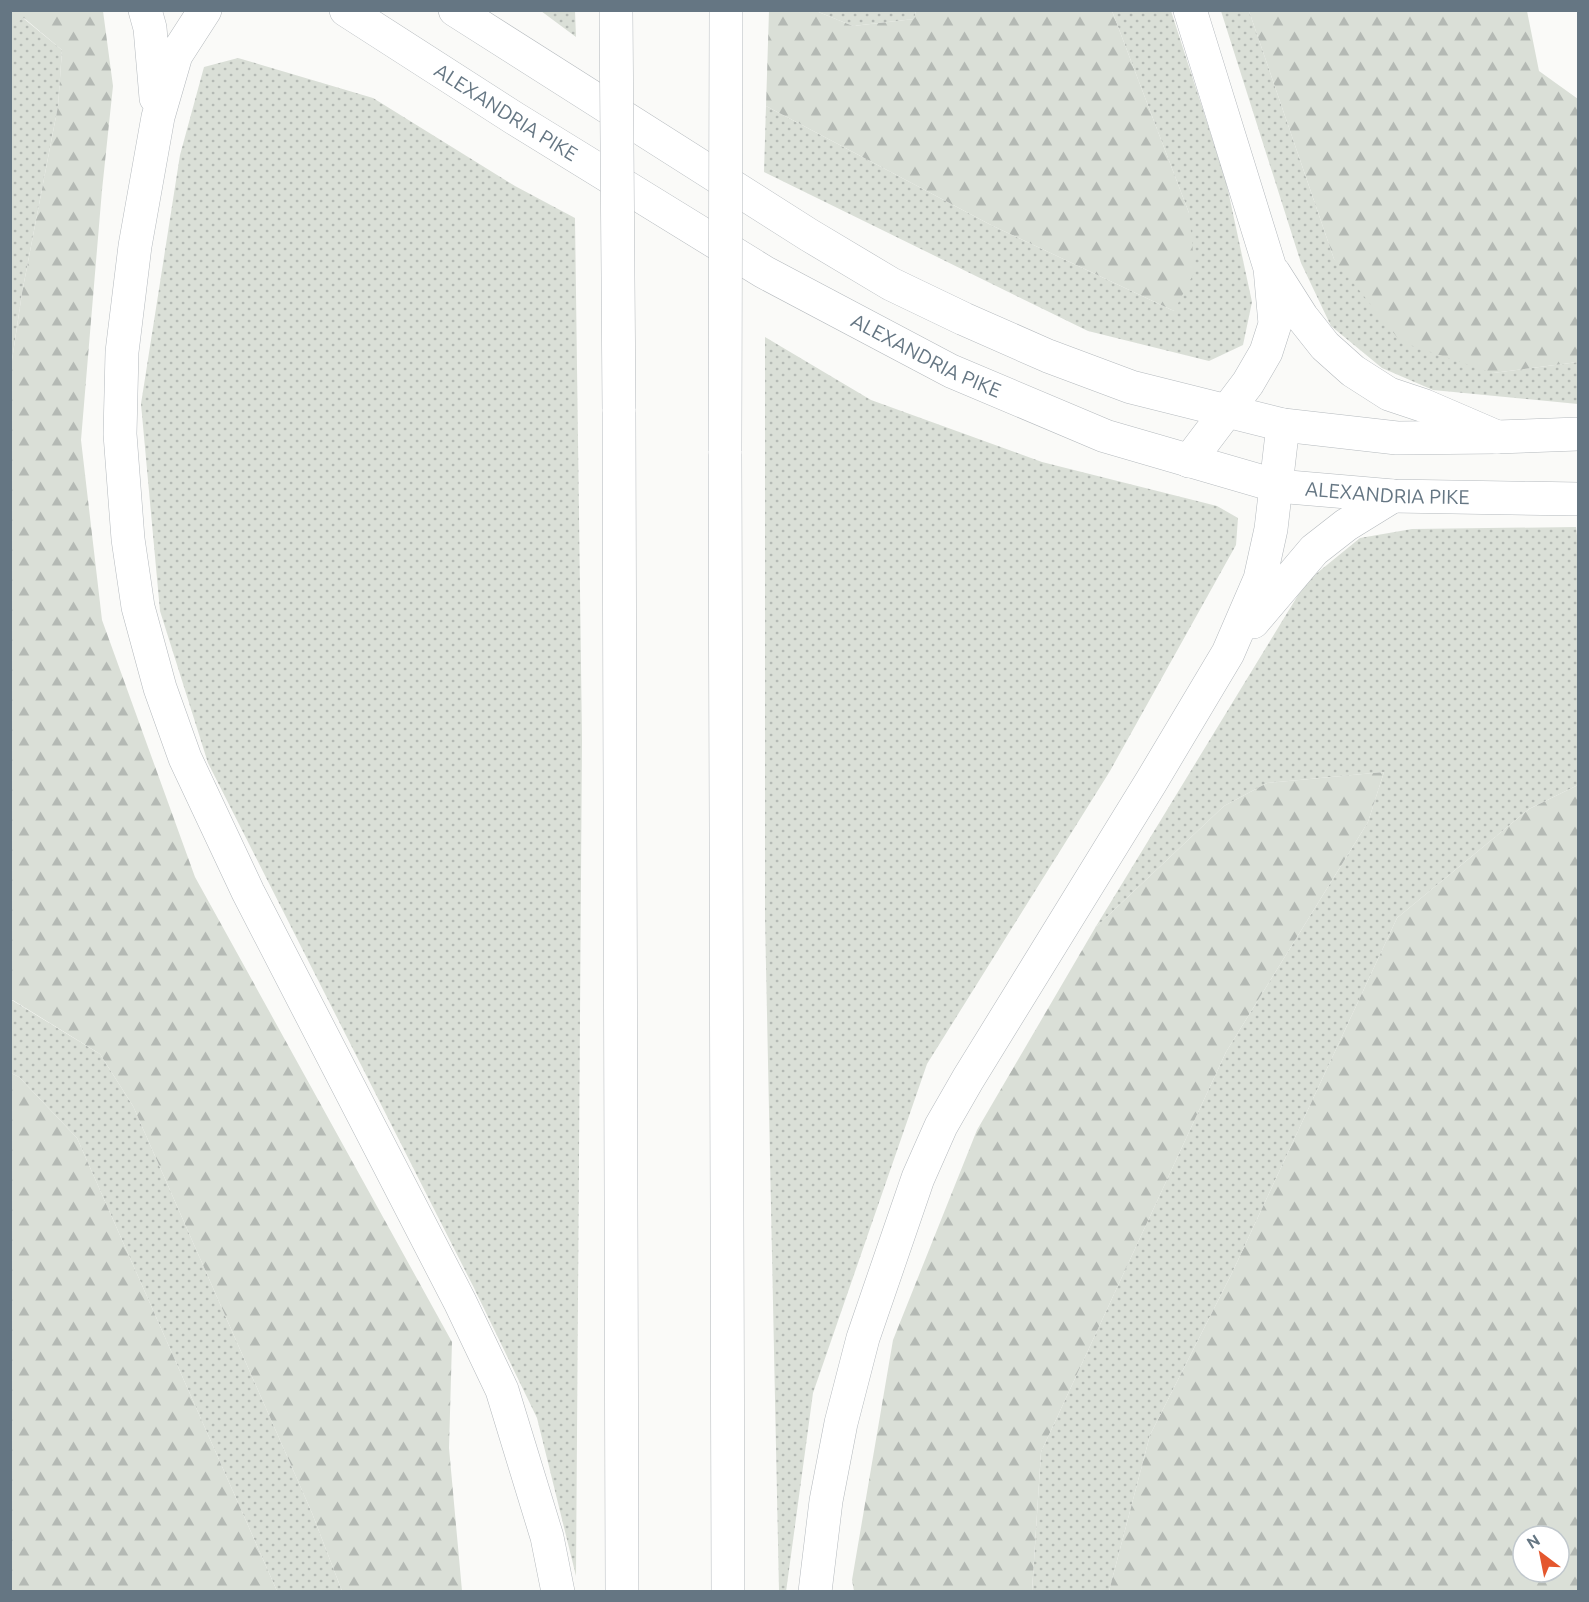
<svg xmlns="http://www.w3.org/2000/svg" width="1589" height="1602" font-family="Ubuntu,sans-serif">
<defs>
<pattern id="grass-dots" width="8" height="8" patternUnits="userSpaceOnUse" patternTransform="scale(1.5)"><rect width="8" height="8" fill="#dadfd7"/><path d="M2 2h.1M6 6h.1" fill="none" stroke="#b4b9b4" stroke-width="1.8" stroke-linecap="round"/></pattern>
<pattern id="forest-firs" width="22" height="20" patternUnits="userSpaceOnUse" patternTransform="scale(1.5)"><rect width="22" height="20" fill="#dadfd7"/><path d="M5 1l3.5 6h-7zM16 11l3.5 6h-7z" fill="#b4b9b4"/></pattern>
</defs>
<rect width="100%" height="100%" fill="#fafaf8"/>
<path fill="url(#grass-dots)" d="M541,11H575L576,37Z
M816,11H916L914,19L853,26Z
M1112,11H1171L1226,181L1252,302L1243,345L1209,361L1088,331L764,172L766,106L991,225L1174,311L1189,213Z
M1221,11H1249L1334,259L1493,373L1578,362V404L1433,390L1382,368L1331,326L1301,263Z
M23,18L62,50L58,106L22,293L11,367L10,25Z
M238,58L373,98L515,186L575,218L582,739L576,1576L537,1418L473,1286L208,763L160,611L141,404L180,155L204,67Z
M765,337L871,400L1042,462L1217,506L1238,518L1236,545L1110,771L927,1064L813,1393L786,1592L779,1591L765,918Z
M1576,527L1578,544V785L1529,809L1397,918L1232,1273L1150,1435L1109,1591L1032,1592L1041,1452L1226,1052L1368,822L1384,772L1267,783L1224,806L1095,928L1306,582L1360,538L1412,529Z
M10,999L100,1054L133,1106L312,1513L342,1591H277L77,1138L19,1077L11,1073Z"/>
<path fill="url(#forest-firs)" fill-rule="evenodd" d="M11,10L103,11L113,86L102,190L81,440L102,620L195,877L452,1342L449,1448L462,1591H342L312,1513L133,1106L100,1054L11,999V367L22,293L58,106L62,50L24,18L11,25Z
M769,11H816L853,26L914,19L916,11H1112L1189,213L1195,271L1174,311L991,225L766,106Z
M1249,11H1527L1539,71L1578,99V362L1493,373L1401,342L1334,259Z
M1384,772L1368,822L1226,1052L1041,1452L1032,1591H854L852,1580L893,1340L977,1130L1095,928L1224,806L1267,783Z
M1578,785V1591H1109L1150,1435L1232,1273L1397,918L1529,809ZM1523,1536H1559V1572H1523Z
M11,1073L19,1077L77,1138L277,1591H11Z"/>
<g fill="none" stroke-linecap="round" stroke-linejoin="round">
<g stroke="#b5babe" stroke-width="34">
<g id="major">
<path id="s1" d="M346,10L514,118L764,272L951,371L1105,436L1277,486L1393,496L1578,499"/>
<path d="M455,10L809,235L891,284L964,319L1048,356L1131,387L1283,425L1397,438L1497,437L1578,434"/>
</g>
</g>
<g stroke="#b4b9bd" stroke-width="34">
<path id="highway" d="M145,10L150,28L156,98
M205,10L176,55L158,117L135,246L122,352L120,434L128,539L138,607L160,688L185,758L248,892L460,1302L502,1390L547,1537L558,1592
M1274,273L1302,317L1325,346L1353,371L1389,394L1425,406L1497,437
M619,409L622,1592
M725,451L728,1592
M1189,461L1248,383L1266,352L1275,324L1270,268L1190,10
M1253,622L1314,550L1346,525L1393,496
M815,1592L826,1501L841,1423L863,1338L918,1178L941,1126L968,1079L1151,782L1228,653L1260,579L1271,529L1283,425"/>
</g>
<use href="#major" stroke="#fff" stroke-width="33"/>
<use href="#highway" stroke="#fff" stroke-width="33"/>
<g stroke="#b4b9bd" stroke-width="34" stroke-linecap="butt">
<path id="highway-bridge" d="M616,10L619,409
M725,451L726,10"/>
</g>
<use href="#highway-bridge" stroke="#fff" stroke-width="33"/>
</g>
<g text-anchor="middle" stroke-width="6" stroke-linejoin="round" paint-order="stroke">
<g font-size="20" fill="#657683" stroke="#fff">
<text dy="7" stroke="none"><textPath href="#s1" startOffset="190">ALEXANDRIA PIKE</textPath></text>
<text dy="7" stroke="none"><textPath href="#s1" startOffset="676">ALEXANDRIA PIKE</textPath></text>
<text dy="7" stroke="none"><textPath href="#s1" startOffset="1162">ALEXANDRIA PIKE</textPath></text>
</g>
</g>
<rect width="1589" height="1602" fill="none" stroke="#657683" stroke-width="24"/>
<g transform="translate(1541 1554) rotate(328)"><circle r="28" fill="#ffffff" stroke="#c1c8cd" stroke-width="1.5"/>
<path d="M0-4.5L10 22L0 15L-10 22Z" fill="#e4572e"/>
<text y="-9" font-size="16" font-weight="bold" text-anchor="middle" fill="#657683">N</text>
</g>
</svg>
